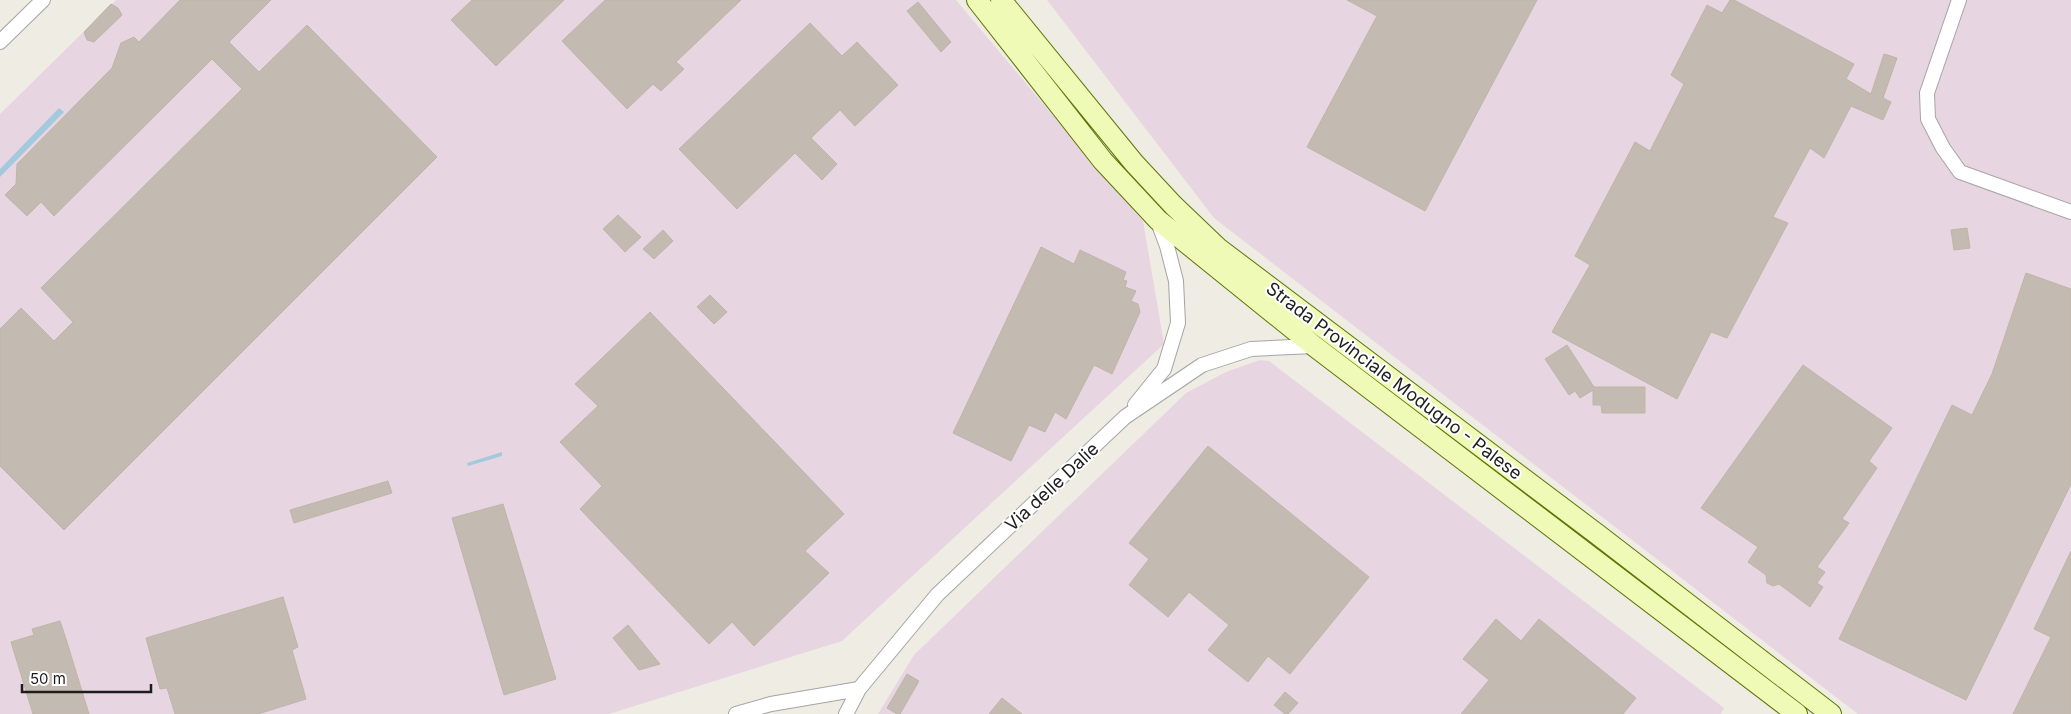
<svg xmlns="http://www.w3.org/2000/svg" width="2071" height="714" font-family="Inter,sans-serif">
<rect width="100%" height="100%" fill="#efece3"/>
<path fill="#e8d5e2" d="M116,0H956L1080,148L1143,221L1164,344L842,641L609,714H0V114Z
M1047,0H2071V714H1858L1214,218Z
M1260,360L1269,361L1724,708L1721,714H878L914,655L1186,393L1226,372Z"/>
<path fill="#a3c9dd" d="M59,108L64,112L0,177V169Z
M502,452V456L468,466L467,463Z"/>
<path fill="#c3bbb2" stroke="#c0b4a5" d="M180,0H271L229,42L259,72L307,25L437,157L64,530L0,466V329L21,308L54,341L73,322L41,288L242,89L212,59L54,216L41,202L27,216L5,195L16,184L17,164L112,68L121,43L134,37L139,42Z
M472,0H564L496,66L451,20Z
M605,0H741L676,62L684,69L661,91L653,84L627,109L562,41Z
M1347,0H1537L1425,211L1307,147L1377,16Z
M1730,0H1734L1854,64L1846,79L1871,94L1884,54L1897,58L1883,98L1891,102L1883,120L1851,106L1824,158L1810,148L1773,217L1788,223L1727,338L1711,332L1677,399L1552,332L1590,265L1575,256L1635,142L1650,151L1684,84L1671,75L1707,5L1722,13Z
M918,2L951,42L941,52L907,11Z
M111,4L118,8L122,15L94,42L87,40L84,32Z
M810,23L842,56L857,42L898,85L855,126L840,110L811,138L837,164L822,180L795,153L737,209L679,149Z
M618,215L641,237L625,252L603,229Z
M1967,228L1970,248L1954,250L1951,230Z
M663,230L673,241L654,259L643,249Z
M1041,247L1074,264L1080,250L1126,272L1123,280L1127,281L1125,287L1136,291L1131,301L1138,304L1140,312L1112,374L1094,365L1066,419L1055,412L1045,432L1029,425L1011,461L953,433Z
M2026,273L2071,289V484L1966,700L1839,639L1952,405L1972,415L1992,374Z
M710,295L727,312L714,324L697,307Z
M650,312L844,514L805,551L829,573L754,646L732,622L709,644L580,509L602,486L560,442L598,406L575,384Z
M1567,345L1594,387H1645V413H1602L1601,405H1593V390L1580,398L1575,391L1569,395L1545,359Z
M1803,365L1892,428L1869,461L1877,468L1842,519L1849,523L1817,567L1825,572L1817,583L1823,587L1810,607L1779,584L1773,586L1767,583L1766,575L1748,562L1758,547L1701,508Z
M1208,446L1369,577L1290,674L1268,656L1248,682L1208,650L1229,625L1189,592L1168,617L1129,585L1149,559L1129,543Z
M388,481L392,493L294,523L290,510Z
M503,504L556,679L504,695L452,518Z
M2071,551V714H2013L2051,637L2034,629Z
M283,597L298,647L292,650L306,699L258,714H175L167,688L160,689L146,638Z
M1496,619L1521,641L1539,619L1636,698L1623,714H1461L1489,680L1463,659Z
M60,621L66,639L89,714H33L11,642L34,635L32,629Z
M628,625L660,664L639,670L613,638Z
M907,674L919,681L900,714H897L887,708Z
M1285,692L1298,703L1288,714H1285L1274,705Z
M1002,698L1022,714H989Z"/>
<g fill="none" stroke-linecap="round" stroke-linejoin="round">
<g stroke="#a4a4a4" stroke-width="16">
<path id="street" d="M1959,0L1927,93L1928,119L1943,148L1960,172L2071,212
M0,42L43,0
M1135,405L1164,369L1178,323L1176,281L1167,246L1158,222
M736,714L771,704L859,689
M846,714L859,689L937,595L1125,417L1202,365L1251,349L1314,346"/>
</g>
<g stroke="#5c7504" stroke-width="22">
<path id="secondary" d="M977,0L1103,161L1158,220L1314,346L1797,714
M1001,0L1134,163L1173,205L1218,248L1597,534L1831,714"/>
</g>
<use href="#street" stroke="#fff" stroke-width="14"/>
<use href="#secondary" stroke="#effab6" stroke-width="20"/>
</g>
<g text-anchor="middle" stroke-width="4" stroke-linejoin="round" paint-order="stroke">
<g font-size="18" fill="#1d1d1d" stroke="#fff">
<text transform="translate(1394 381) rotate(37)" y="6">Strada Provinciale Modugno - Palese</text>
<text transform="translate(1052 487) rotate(-43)" y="6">Via delle Dalie</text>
</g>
</g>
<path d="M22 684v8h129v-8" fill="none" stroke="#1d1d1d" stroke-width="2.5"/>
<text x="30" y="684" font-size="15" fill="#1d1d1d" stroke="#ffffff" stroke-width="4" paint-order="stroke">50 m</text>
</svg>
